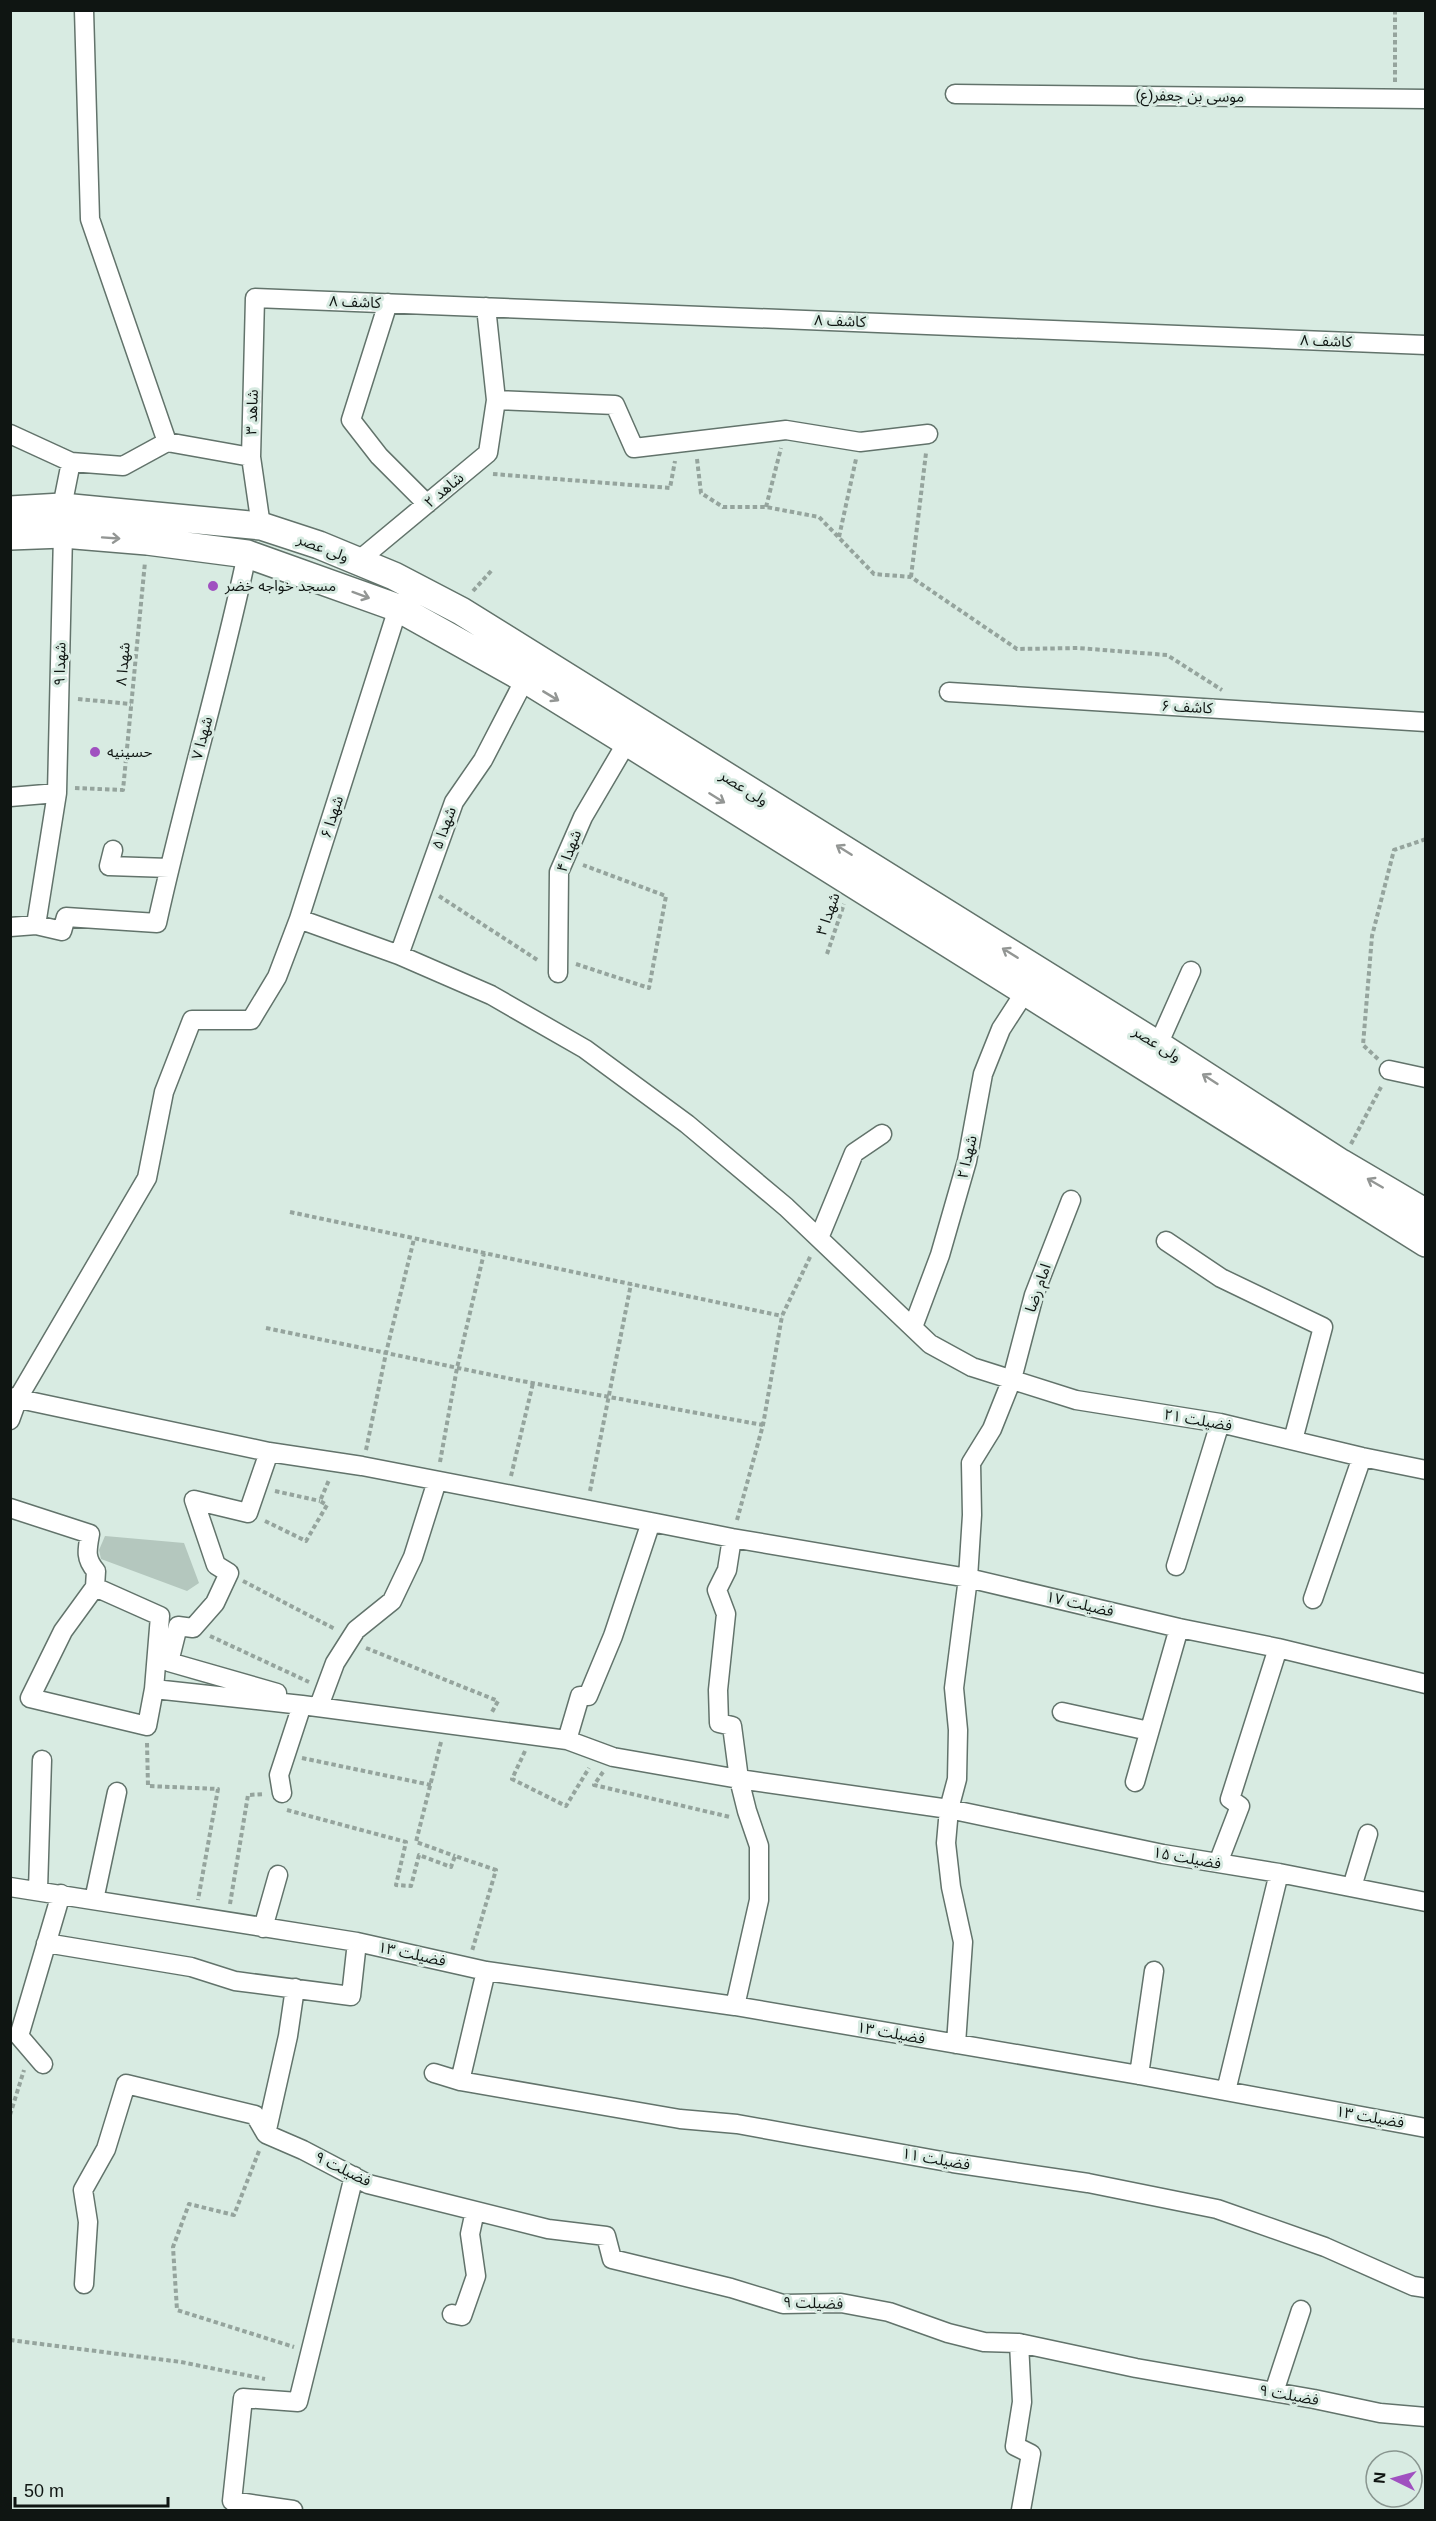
<svg xmlns="http://www.w3.org/2000/svg" width="1436" height="2521" font-family="Arial,'Noto Sans Arabic',sans-serif">
<rect width="100%" height="100%" fill="#d8ebe2"/>
<path fill="#b4c7be" d="M105,1536L184,1543L199,1583L187,1591L101,1559L99,1550Z"/>
<g fill="none" stroke-linecap="round" stroke-linejoin="round">
<g stroke="#62736b" stroke-width="21">
<path id="street" d="M84,10L90,219L167,442
M955,94L1426,99
M388,303L351,420L379,456L427,504
M496,400L615,405L634,448L786,430L860,442L928,434
M10,434L71,462L123,466L167,442L251,457
M62,507L71,462
M261,526L251,457L255,298L1426,345
M358,561L488,453L496,400L486,307
M949,692L1426,722
M57,793L63,534
M10,797L57,793L36,925
M113,850L109,866L169,868
M299,919L399,955L491,995L585,1049L687,1124L786,1207L930,1344L972,1367L1076,1400L1220,1423L1362,1457L1426,1470
M10,927L36,925L62,931L66,917L157,923C184,799 221,678 247,554
M399,955L454,802L483,760L525,679
M558,973L559,872L583,817L627,742
M1158,1045L1191,971
M1389,1070L1426,1078
M819,1238L854,1153L882,1134
M1166,1241L1221,1278L1323,1327L1293,1440
M913,1327L940,1255L967,1161L983,1074L1001,1029L1025,992
M10,1397L269,1452L248,1513L194,1500L216,1565L229,1573L215,1603L193,1628L178,1626L169,1662L277,1693
M10,1420L18,1398L147,1178L164,1092L192,1020H251L277,977L299,919L398,608
M269,1452L362,1466L651,1522L613,1636L588,1696H580L567,1740
M10,1508L90,1534C87,1550 85,1559 96,1571L95,1587L63,1631L30,1698L147,1726L154,1689L160,1616L95,1587
M651,1522L732,1538L727,1570L717,1590L726,1614L718,1690L719,1723L732,1726L739,1779L747,1811L759,1846V1900L735,2006
M732,1538L968,1578L1179,1628L1278,1648L1426,1684
M1176,1566L1220,1423
M1313,1599L1362,1457
M154,1689L302,1705L567,1740L613,1757L739,1779L949,1809L1163,1854L1279,1873L1426,1902
M319,1706L335,1663L356,1630L392,1601L413,1557L437,1481
M1062,1712L1149,1731
M1135,1782L1179,1628
M282,1793L279,1775L302,1705
M1218,1863L1240,1806L1230,1799L1278,1648
M10,1887L357,1942L486,1971L735,2006L1139,2075L1426,2128
M1352,1887L1368,1834
M38,1890L42,1760
M94,1900L117,1792
M263,1928L278,1875
M46,1943L191,1967L235,1981L351,1996L357,1942
M956,2044L963,1942L951,1887L946,1843L949,1809L957,1779L958,1730L954,1688L968,1578L972,1515L971,1463L992,1429L1012,1379L1034,1295L1071,1200
M43,2064L19,2036L61,1894
M434,2073L460,2081L576,2101L680,2119L737,2124L953,2163L1088,2183L1217,2209L1325,2247L1413,2286L1426,2288
M1139,2075L1154,1971
M460,2081L486,1971
M1226,2091L1279,1873
M266,2134L303,2150L368,2184L548,2229L606,2236L612,2259L731,2288L783,2304L841,2303L889,2312L948,2333L984,2342L1019,2343L1136,2368L1314,2399L1380,2413L1426,2417
M266,2134L288,2036L295,1988
M84,2284L88,2222L83,2190L106,2149L126,2084L255,2115L266,2134
M452,2314L462,2316L476,2276L470,2234L475,2211
M1019,2343L1022,2402L1015,2446L1031,2454L1021,2510
M1274,2392L1301,2310
M293,2510L232,2501L243,2398L298,2402L354,2176"/>
</g>
<g stroke="#62736b" stroke-width="30">
<path id="secondary" d="M10,510L62,507L261,526L319,545L394,576L461,611L1158,1045L1341,1163L1426,1213
M10,536L63,534L147,541L247,554L398,608L525,679L627,742L1426,1243"/>
</g>
<path stroke="#95a49d" stroke-width="4" stroke-dasharray="4.5 3" stroke-linecap="butt" d="M1395,82V10
M697,459L701,493L723,507H766L819,517L874,574L911,577L1017,649L1078,648L1167,655L1222,690
M493,474L670,488L675,461
M766,507L781,448
M839,537L856,459
M911,577L926,453
M473,591L492,570
M78,699L131,704
M75,788L123,790L145,562
M439,896L539,961
M827,954L844,904
M576,964L649,988L666,896L583,865
M1378,1059L1363,1045L1372,936L1394,850L1426,839
M1351,1144L1381,1087
M290,1212L782,1316
M266,1328L516,1380L763,1425
M366,1450L386,1353L414,1239
M440,1462L457,1368L484,1253
M511,1476L533,1383
M275,1491L320,1501
M590,1491L631,1284
M737,1520L763,1425L782,1316L811,1255
M265,1521L306,1541L327,1505L320,1501L329,1480
M243,1581L335,1629
M210,1636L309,1682
M366,1648L498,1701L492,1712
M441,1742L416,1842L455,1856
M147,1743L148,1786L218,1789L198,1900
M525,1751L512,1779L566,1806L589,1768
M302,1758L431,1785
M603,1772L594,1785L730,1817
M287,1810L406,1842L396,1885L411,1886L419,1855L451,1867L455,1856L496,1870L472,1951
M230,1904L248,1795L265,1794
M10,2115L24,2070
M259,2151L234,2215L189,2204L173,2247L177,2310L294,2347
M10,2340L181,2362L265,2379"/>
<use href="#street" stroke="#fff" stroke-width="18"/>
<use href="#secondary" stroke="#fff" stroke-width="27"/>
</g>
<defs><path id="oneway-shaft" d="M-6 0H5M1.5-3L5.5 0L1.5 3" fill="none" stroke-width="1.6" stroke-linecap="round" stroke-linejoin="round" transform="scale(1.5)"/></defs>
<g stroke="#939694">
<use href="#oneway-shaft" transform="translate(111 538) rotate(4)"/>
<use href="#oneway-shaft" transform="translate(361 595) rotate(20)"/>
<use href="#oneway-shaft" transform="translate(551 696) rotate(31)"/>
<use href="#oneway-shaft" transform="translate(717 798) rotate(32)"/>
<use href="#oneway-shaft" transform="translate(844 850) rotate(-148)"/>
<use href="#oneway-shaft" transform="translate(1010 953) rotate(-148)"/>
<use href="#oneway-shaft" transform="translate(1210 1079) rotate(-147)"/>
<use href="#oneway-shaft" transform="translate(1375 1183) rotate(-150)"/>
</g>
<g fill="#a050c0" stroke="#d8ebe2" stroke-width="2">
<circle cx="213" cy="586" r="6"/>
<circle cx="95" cy="752" r="6"/>
</g>
<g text-anchor="middle" stroke-width="6" stroke-linejoin="round" paint-order="stroke">
<g font-size="15" fill="#0f1512" stroke="#d8ebe2">
<text transform="translate(1190 96) rotate(1)" y="5">موسی بن جعفر(ع)</text>
<text transform="translate(355 302) rotate(2)" y="5">کاشف ۸</text>
<text transform="translate(840 321) rotate(2)" y="5">کاشف ۸</text>
<text transform="translate(1326 341) rotate(2)" y="5">کاشف ۸</text>
<text transform="translate(252 412) rotate(-88)" y="5">شاهد ۳</text>
<text transform="translate(444 490) rotate(-40)" y="5">شاهد ۲</text>
<text transform="translate(323 548) rotate(21)" y="5">ولی عصر</text>
<text transform="translate(60 664) rotate(-89)" y="5">شهدا ۹</text>
<text transform="translate(123 664) rotate(-85)" y="5">شهدا ۸</text>
<text transform="translate(1187 707) rotate(3)" y="5">کاشف ۶</text>
<text transform="translate(202 738) rotate(-75)" y="5">شهدا ۷</text>
<text transform="translate(744 788) rotate(32)" y="5">ولی عصر</text>
<text transform="translate(332 817) rotate(-72)" y="5">شهدا ۶</text>
<text transform="translate(444 828) rotate(-70)" y="5">شهدا ۵</text>
<text transform="translate(569 851) rotate(-69)" y="5">شهدا ۴</text>
<text transform="translate(828 914) rotate(-71)" y="5">شهدا ۳</text>
<text transform="translate(1157 1044) rotate(32)" y="5">ولی عصر</text>
<text transform="translate(967 1157) rotate(-77)" y="5">شهدا ۲</text>
<text transform="translate(1038 1288) rotate(-71)" y="5">امام رضا</text>
<text transform="translate(1198 1420) rotate(10)" y="5">فضیلت ۲۱</text>
<text transform="translate(1080 1604) rotate(13)" y="5">فضیلت ۱۷</text>
<text transform="translate(1187 1858) rotate(10)" y="5">فضیلت ۱۵</text>
<text transform="translate(412 1954) rotate(12)" y="5">فضیلت ۱۳</text>
<text transform="translate(891 2033) rotate(10)" y="5">فضیلت ۱۳</text>
<text transform="translate(1370 2117) rotate(10)" y="5">فضیلت ۱۳</text>
<text transform="translate(936 2159) rotate(10)" y="5">فضیلت ۱۱</text>
<text transform="translate(343 2169) rotate(26)" y="5">فضیلت ۹</text>
<text transform="translate(813 2303) rotate(2)" y="5">فضیلت ۹</text>
<text transform="translate(1289 2395) rotate(10)" y="5">فضیلت ۹</text>
</g>
<g font-size="15" fill="#0f1512" stroke="#d8ebe2" text-anchor="start">
<text x="225" y="591">مسجد خواجه خضر</text>
<text x="107" y="757">حسینیه</text>
</g>
</g>
<rect width="1436" height="2521" fill="none" stroke="#0f1512" stroke-width="24"/>
<g transform="translate(1394 2479) rotate(275)"><circle r="28" fill="#d8ebe2" stroke="#88958f" stroke-width="1.5"/>
<path d="M0-4.5L10 22L0 15L-10 22Z" fill="#a050c0"/>
<text y="-9" font-size="16" font-weight="bold" text-anchor="middle" fill="#0f1512">N</text>
</g>
<path d="M15 2497v9h153v-9" fill="none" stroke="#0f1512" stroke-width="3"/>
<text x="24" y="2497" font-size="18" fill="#0f1512" stroke="#d8ebe2" stroke-width="4.5" paint-order="stroke">50 m</text>
</svg>
